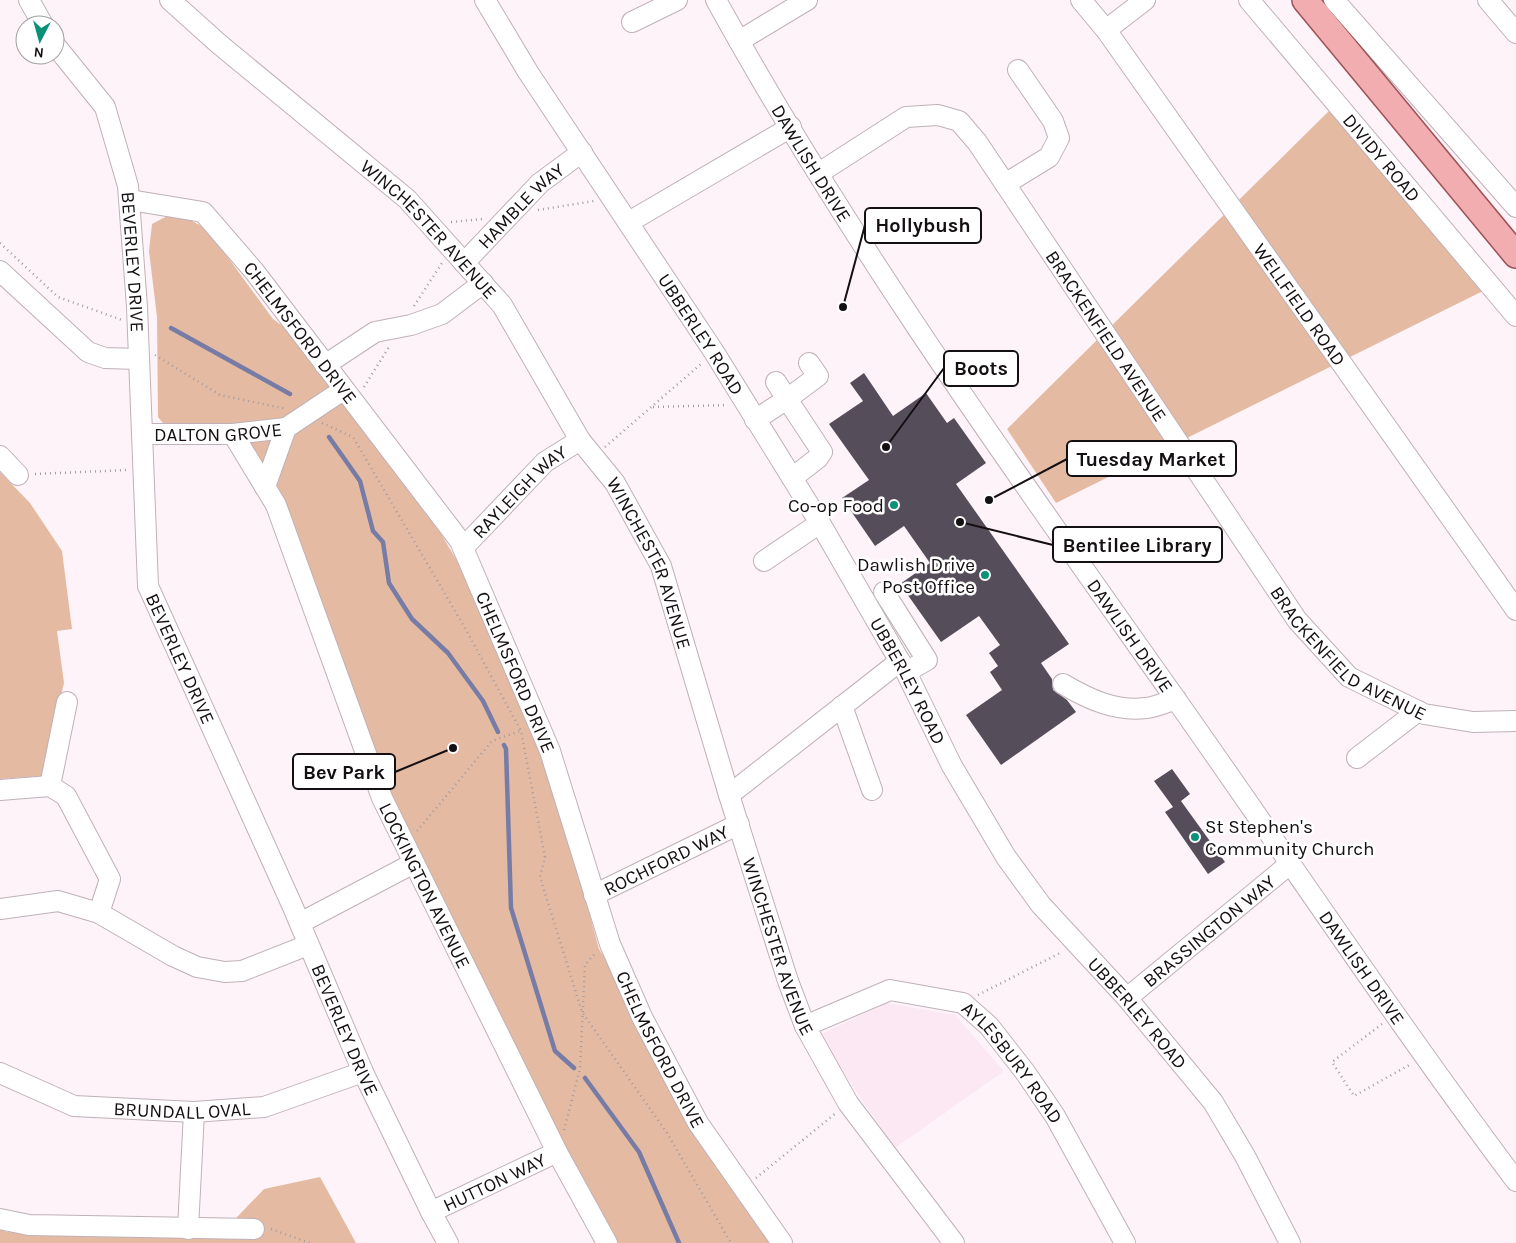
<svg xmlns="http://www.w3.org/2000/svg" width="1516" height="1243" font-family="Karla,sans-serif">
<rect width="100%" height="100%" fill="#fef3f9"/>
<path fill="#fce8f3" d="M887,1003L955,1015L1004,1071L895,1148L836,1062L821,1034Z"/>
<path fill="#e4bba2" d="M1333,107L1485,290L1056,503L1007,429Z
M175,212L207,229L273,319L284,327L336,395L355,414L427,510L463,571L553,780L599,949L619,979L772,1243H614L408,843L236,426L167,428L158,417L157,317L149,251L152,224Z
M0,472L30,503L62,551L72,629L57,631L64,683L42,776L0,779Z
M320,1177L356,1243H0V1229L7,1232L217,1238L264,1189Z"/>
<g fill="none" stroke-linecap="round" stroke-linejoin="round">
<path stroke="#777ca6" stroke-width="4.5" d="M171,328L290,394
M329,437L360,481L373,531L383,542L389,583L412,619L448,653L483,701L498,732
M504,745L506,749L511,908L555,1051L574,1068
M585,1078L639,1152L679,1243"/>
</g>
<path fill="#554e5a" d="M864,373L893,416L926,393L947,423L954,418L986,463L956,484L1069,644L1041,663L1052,679L1053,690L1067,700L1076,712L1001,765L966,715L1002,690L990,672L998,666L989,653L1000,645L979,616L941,642L900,584L930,563L904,526L875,546L842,498L869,480L829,424L863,401L850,383Z
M1172,769L1190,794L1181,801L1225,862L1208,874L1165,812L1173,807L1154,781Z"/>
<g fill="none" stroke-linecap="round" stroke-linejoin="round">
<g stroke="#c0b0b8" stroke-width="22">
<g id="minor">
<path d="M29,0L43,25"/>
<path id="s1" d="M170,0L219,44L407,199L502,305L580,440L615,483L661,566L729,795L788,981L805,1026L848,1103L954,1243"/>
<path id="s2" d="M485,0L528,72L714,352L820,523L906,672L952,766L1006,857L1041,905L1127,998L1213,1102L1245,1156L1290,1243"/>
<path id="s3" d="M716,0C851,245 1016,473 1177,701C1290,861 1398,1024 1516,1181"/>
<path id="s4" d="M1081,0L1106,30L1516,610"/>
<path id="s5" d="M1249,0L1516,316"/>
<path d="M1334,0L1516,207"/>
<path d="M1488,0L1516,33"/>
<path d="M632,22L677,0"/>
<path d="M1106,30L1145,0"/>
<path d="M739,41L807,0"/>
<path id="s6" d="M55,45L105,107L128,186L137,307L148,586L292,905L363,1072L431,1212L448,1243"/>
<path id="s7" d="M819,173L906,117L938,115L959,121L977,142L1297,620L1349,677L1424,714L1473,722L1516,721"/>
<path d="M1005,184L1049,157L1059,138L1053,121L1018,70"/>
<path id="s8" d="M130,200L203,212L254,271L460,541L550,751L610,944L642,1017L698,1123L782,1243"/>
<path d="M629,222L791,127"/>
<path id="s9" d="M464,263L540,183L582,152"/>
<path d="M0,271L88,352L105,358L139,359"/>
<path d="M325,365L375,332L411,325L442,314L483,283"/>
<path d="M776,382L787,399L818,376L809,363"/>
<path d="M755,420L787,399L822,452L818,458L792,478"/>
<path id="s10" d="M142,434H233L286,428L343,390"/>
<path id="s11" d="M233,434L276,505L382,798L557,1152L607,1243"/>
<path d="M0,456L18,475"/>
<path d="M265,487L286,428"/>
<path id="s12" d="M463,548L545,462L580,440"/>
<path d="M764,561L820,523"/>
<path d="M884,592L927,660L906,672"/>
<path d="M1063,684C1088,699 1116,712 1146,708C1156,707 1167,702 1176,699"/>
<path d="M842,706L872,790"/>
<path d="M1357,758L1418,711"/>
<path d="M50,786L67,702"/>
<path d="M0,790L50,786L66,796L110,879L99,913"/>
<path d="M729,795L900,661"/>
<path id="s13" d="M594,895L739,824"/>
<path d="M0,909L58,901L99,913L173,956L197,967L225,972L242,971L308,945"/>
<path d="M300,923L414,863"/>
<path id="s14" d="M1127,998L1291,863"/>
<path id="s15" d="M805,1026L890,990L963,1003L989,1026L1025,1072L1055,1116L1125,1243"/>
<path id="s16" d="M0,1073L74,1106L194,1112L264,1107L363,1072"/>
<path id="s17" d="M431,1212L557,1152"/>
<path d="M0,1219L29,1225L254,1229"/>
<path d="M188,1229L194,1112"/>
</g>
</g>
<g stroke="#9d5356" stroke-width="28">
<path id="major" d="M1305,0L1516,255"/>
</g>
<path stroke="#a49ba0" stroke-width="2.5" stroke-dasharray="1 4" stroke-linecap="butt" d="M538,210L594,201
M451,222L483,219
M0,243L58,297L122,320
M414,306L442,263
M155,355L220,395L287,409
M364,387L389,347
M653,407L728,405
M322,423L353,437L465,628L521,731L545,857L540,877L582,1012L667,1133L731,1243
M605,447L701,364
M35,474L127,470
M417,831L492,741L520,731
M978,995L1062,952
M1382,1024L1332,1062L1354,1096L1411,1064
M564,1130L580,1069L585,965L596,952
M756,1178L836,1113
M271,1229L310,1243"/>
<use href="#minor" stroke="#fff" stroke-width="20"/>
<use href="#major" stroke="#f1adb0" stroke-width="25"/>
</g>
<g fill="#0c9179" stroke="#fff" stroke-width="2">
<circle cx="894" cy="505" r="5"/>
<circle cx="985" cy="575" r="5"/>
<circle cx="1195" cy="837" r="5"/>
</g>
<g text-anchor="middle" stroke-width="5" stroke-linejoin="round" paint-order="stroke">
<g font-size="19" fill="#140f12" stroke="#fff">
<text dy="7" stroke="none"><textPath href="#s5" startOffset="206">DIVIDY ROAD</textPath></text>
<text dy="7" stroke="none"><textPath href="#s3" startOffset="189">DAWLISH DRIVE</textPath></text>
<text dy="7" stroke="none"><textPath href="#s9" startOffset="81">HAMBLE WAY</textPath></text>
<text dy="7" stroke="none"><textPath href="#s1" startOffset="346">WINCHESTER AVENUE</textPath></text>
<text dy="7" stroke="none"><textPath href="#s6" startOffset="238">BEVERLEY DRIVE</textPath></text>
<text dy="7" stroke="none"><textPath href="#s4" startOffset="375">WELLFIELD ROAD</textPath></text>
<text dy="7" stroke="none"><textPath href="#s8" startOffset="229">CHELMSFORD DRIVE</textPath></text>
<text dy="7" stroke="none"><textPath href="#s2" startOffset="398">UBBERLEY ROAD</textPath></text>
<text dy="7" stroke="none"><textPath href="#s7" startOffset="418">BRACKENFIELD AVENUE</textPath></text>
<text dy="7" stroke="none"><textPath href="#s10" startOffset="76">DALTON GROVE</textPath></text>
<text dy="7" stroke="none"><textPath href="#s12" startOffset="80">RAYLEIGH WAY</textPath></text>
<text dy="7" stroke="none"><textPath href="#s1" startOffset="751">WINCHESTER AVENUE</textPath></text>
<text dy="7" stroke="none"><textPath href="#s3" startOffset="759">DAWLISH DRIVE</textPath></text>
<text dy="7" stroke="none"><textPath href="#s7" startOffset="822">BRACKENFIELD AVENUE</textPath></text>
<text dy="7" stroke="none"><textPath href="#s6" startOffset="642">BEVERLEY DRIVE</textPath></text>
<text dy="7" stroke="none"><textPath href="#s8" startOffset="634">CHELMSFORD DRIVE</textPath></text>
<text dy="7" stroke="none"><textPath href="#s2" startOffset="802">UBBERLEY ROAD</textPath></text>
<text dy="7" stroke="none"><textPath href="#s13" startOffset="80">ROCHFORD WAY</textPath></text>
<text dy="7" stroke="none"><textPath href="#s11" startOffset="492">LOCKINGTON AVENUE</textPath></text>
<text dy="7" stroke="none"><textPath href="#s14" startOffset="106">BRASSINGTON WAY</textPath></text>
<text dy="7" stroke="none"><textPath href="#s1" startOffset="1156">WINCHESTER AVENUE</textPath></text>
<text dy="7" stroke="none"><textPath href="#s3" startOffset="1164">DAWLISH DRIVE</textPath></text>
<text dy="7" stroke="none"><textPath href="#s2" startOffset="1208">UBBERLEY ROAD</textPath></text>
<text dy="7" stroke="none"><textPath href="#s6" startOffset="1048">BEVERLEY DRIVE</textPath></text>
<text dy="7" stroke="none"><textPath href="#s8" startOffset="1039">CHELMSFORD DRIVE</textPath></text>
<text dy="7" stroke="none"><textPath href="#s15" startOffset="244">AYLESBURY ROAD</textPath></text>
<text dy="7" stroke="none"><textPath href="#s16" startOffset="189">BRUNDALL OVAL</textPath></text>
<text dy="7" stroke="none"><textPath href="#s17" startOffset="70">HUTTON WAY</textPath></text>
</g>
<g font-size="19" fill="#140f12" stroke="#fff" text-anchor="end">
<text x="884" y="512">Co-op Food</text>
<text x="975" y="571">Dawlish Drive<tspan x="975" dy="22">Post Office</tspan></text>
<text x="1205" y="833" text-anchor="start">St Stephen's<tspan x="1205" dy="22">Community Church</tspan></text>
</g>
</g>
<path fill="none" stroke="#140f12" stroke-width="2" d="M843 307L865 225M886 447L944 368M989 500L1067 459M960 522L1053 545M453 748L395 772"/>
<g fill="#140f12" stroke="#fff" stroke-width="2">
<circle cx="843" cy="307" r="5"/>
<circle cx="886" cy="447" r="5"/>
<circle cx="989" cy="500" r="5"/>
<circle cx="960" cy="522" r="5"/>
<circle cx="453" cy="748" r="5"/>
</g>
<g fill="#fff" stroke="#140f12" stroke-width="2">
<rect x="865" y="208" width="116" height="35" rx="5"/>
<rect x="944" y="351" width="74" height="35" rx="5"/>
<rect x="1067" y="441" width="169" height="35" rx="5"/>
<rect x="1053" y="527" width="169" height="35" rx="5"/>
<rect x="293" y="754" width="102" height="35" rx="5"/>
</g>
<g font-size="20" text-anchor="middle" font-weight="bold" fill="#140f12">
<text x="923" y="232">Hollybush</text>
<text x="981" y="375">Boots</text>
<text x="1151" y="466">Tuesday Market</text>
<text x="1137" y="552">Bentilee Library</text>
<text x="344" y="779">Bev Park</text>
</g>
<g transform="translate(40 40) rotate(186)"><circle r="24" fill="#ffffff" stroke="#a19fa0"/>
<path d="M0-4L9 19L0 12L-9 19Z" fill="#0c9179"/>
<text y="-8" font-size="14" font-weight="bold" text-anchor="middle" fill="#140f12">N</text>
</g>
</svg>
